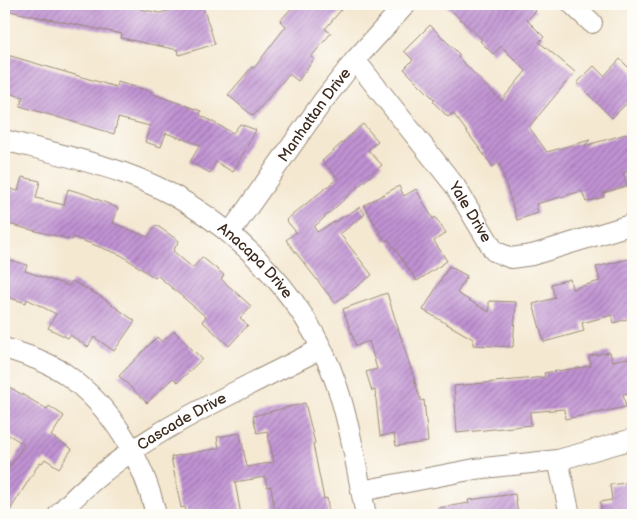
<svg xmlns="http://www.w3.org/2000/svg" width="637" height="519" font-family="'Balsamiq Sans',sans-serif">
<defs>
<pattern id="building-hatch" width="6" height="6" patternUnits="userSpaceOnUse" patternTransform="scale(1.25)"><rect width="6" height="6" fill="#c092d3"/><path d="M-1 1l2-2M0 6l6-6M5 7l2-2" fill="none" stroke="#9d77ab"/></pattern>
</defs>
<rect width="100%" height="100%" fill="#fdfcf7"/>
<filter id="ink" filterUnits="userSpaceOnUse"><feTurbulence type="fractalNoise" baseFrequency=".02" numOctaves="2"/><feDisplacementMap in="SourceGraphic" scale="10" xChannelSelector="R" yChannelSelector="G"/><feConvolveMatrix kernelMatrix="1 2 1 2 8 2 1 2 1" color-interpolation-filters="sRGB"/></filter>
<filter id="wash" filterUnits="userSpaceOnUse"><feTurbulence type="fractalNoise" baseFrequency=".0096" numOctaves="4" result="noise"/><feDisplacementMap in="SourceGraphic" scale="20" xChannelSelector="R" yChannelSelector="G"/><feGaussianBlur stdDeviation="1.12" result="paint"/><feColorMatrix in="noise" values="0 0 0 0 0 0 0 0 0 0 0 0 0 0 0 0 0 1.4 0 .05"/><feComposite in="paint" operator="in"/></filter>
<g filter="url(#wash)">
<rect width="100%" height="100%" fill="#f4e8d1"/>
<g id="blocks">
<path fill="url(#building-hatch)" d="M4,4H141L140,9L160,13L191,4H202L215,44L179,55L178,50L121,38L122,34L4,10Z
M295,4H346L325,29L331,33L311,57L314,59L298,81L289,74L253,116L228,95L252,67L254,68L286,26L280,21Z
M444,4H529L536,11L527,20L544,37L539,42L575,72L529,127L547,152L590,140L584,146L633,132V170L623,173L627,186L603,193L604,197L586,202L582,191L536,204L538,213L517,220L499,162L493,167L453,113L448,117L433,102L435,100L404,69L413,60L404,51L430,25L460,55L458,57L501,101L526,71L501,46L493,54L480,41L482,39Z
M4,54L116,87L117,82L154,92L153,94L201,111L200,115L233,133L240,124L256,130L233,172L216,162L210,173L190,162L200,145L166,133L161,147L145,142L150,126L118,118L114,134L20,106L23,97L4,92Z
M620,59L633,72V97L612,118L577,83L594,66L604,76Z
M363,124L378,141L368,150L382,165L314,227L317,232L360,207L365,214L340,234L372,275L335,303L286,240L296,232L286,220L338,178L322,161Z
M22,177L40,181L36,198L64,205L68,189L85,194L118,208L113,223L148,237L156,225L179,241L173,251L193,268L202,257L224,275L221,279L251,306L240,318L248,325L229,346L202,321L206,317L157,275L155,278L121,255L73,237L72,240L4,223V187L18,191Z
M399,186L404,196L416,189L433,219L435,217L446,233L434,241L447,261L417,281L388,239L385,241L364,205Z
M4,258L27,265L25,271L69,286L72,281L100,296L135,321L114,351L94,337L88,347L70,335L68,338L48,328L56,314L27,299L26,303L4,296Z
M633,258V317L614,323L612,315L582,323L584,331L544,342L533,304L555,298L551,284L570,279L572,289L600,281L596,267Z
M449,266L467,276L457,293L489,312V301L516,302L513,347L473,345V339L423,310Z
M387,293L421,401L424,400L428,442L396,446L394,434L380,436L375,390L372,391L366,372L377,369L369,341L356,346L343,309Z
M174,331L202,359L178,382L173,378L147,403L119,376L157,337L162,342Z
M610,352L612,361L633,357V392L623,394L626,407L565,419L564,409L530,412L531,425L457,433L454,386L545,377L544,373L591,366L589,356Z
M4,384L47,409L49,406L64,416L51,436L72,449L59,468L45,459L42,463L40,462L7,515H4V476L24,444L4,432Z
M305,403L315,443L313,444L324,499L327,498L329,515H275L271,486L267,487L265,477L235,482L241,515H187L185,507L181,508L171,457L219,448L217,437L240,433L247,467L274,462L267,431L257,433L253,416Z
M633,482V515H602L600,502L612,500L610,485Z
M515,494L518,515H439L438,508L469,503L468,500Z"/>
</g>
</g>
<g filter="url(#ink)">
<use href="#blocks" fill-opacity="0" stroke="#988978" stroke-width="1"/>
<g fill="none" stroke-linecap="round" stroke-linejoin="round">
<g stroke="#988978" stroke-width="22">
<g id="minor">
<path d="M572,4L592,23"/>
<path id="s1" d="M355,60L455,186L494,251L511,258L532,255L633,224"/>
<path id="s2" d="M4,140C43,150 83,159 121,172C218,206 304,287 337,386C351,428 357,472 366,515"/>
<path id="s3" d="M230,233L323,101L355,60L406,4"/>
<path d="M4,348C24,354 46,361 64,373C111,406 144,460 156,515"/>
<path d="M558,460L570,515"/>
<path d="M361,491L475,469L558,460L633,439"/>
<path id="s4" d="M58,515C127,437 230,396 320,349"/>
</g>
</g>
<use href="#minor" stroke="#fff" stroke-width="20"/>
</g>
</g>
<g text-anchor="middle" stroke-width="4" stroke-linejoin="round" paint-order="stroke">
<g font-size="15" fill="#3b2a1e" stroke="#fdfcf7">
<text dy="5" stroke="none"><textPath href="#s3" startOffset="145">Manhattan Drive</textPath></text>
<text dy="5" stroke="none"><textPath href="#s1" startOffset="191">Yale Drive</textPath></text>
<text dy="5" stroke="none"><textPath href="#s2" startOffset="284">Anacapa Drive</textPath></text>
<text dy="5" stroke="none"><textPath href="#s4" startOffset="156">Cascade Drive</textPath></text>
</g>
</g>
<rect width="637" height="519" fill="none" stroke="#fdfcf7" stroke-width="20"/>
</svg>
